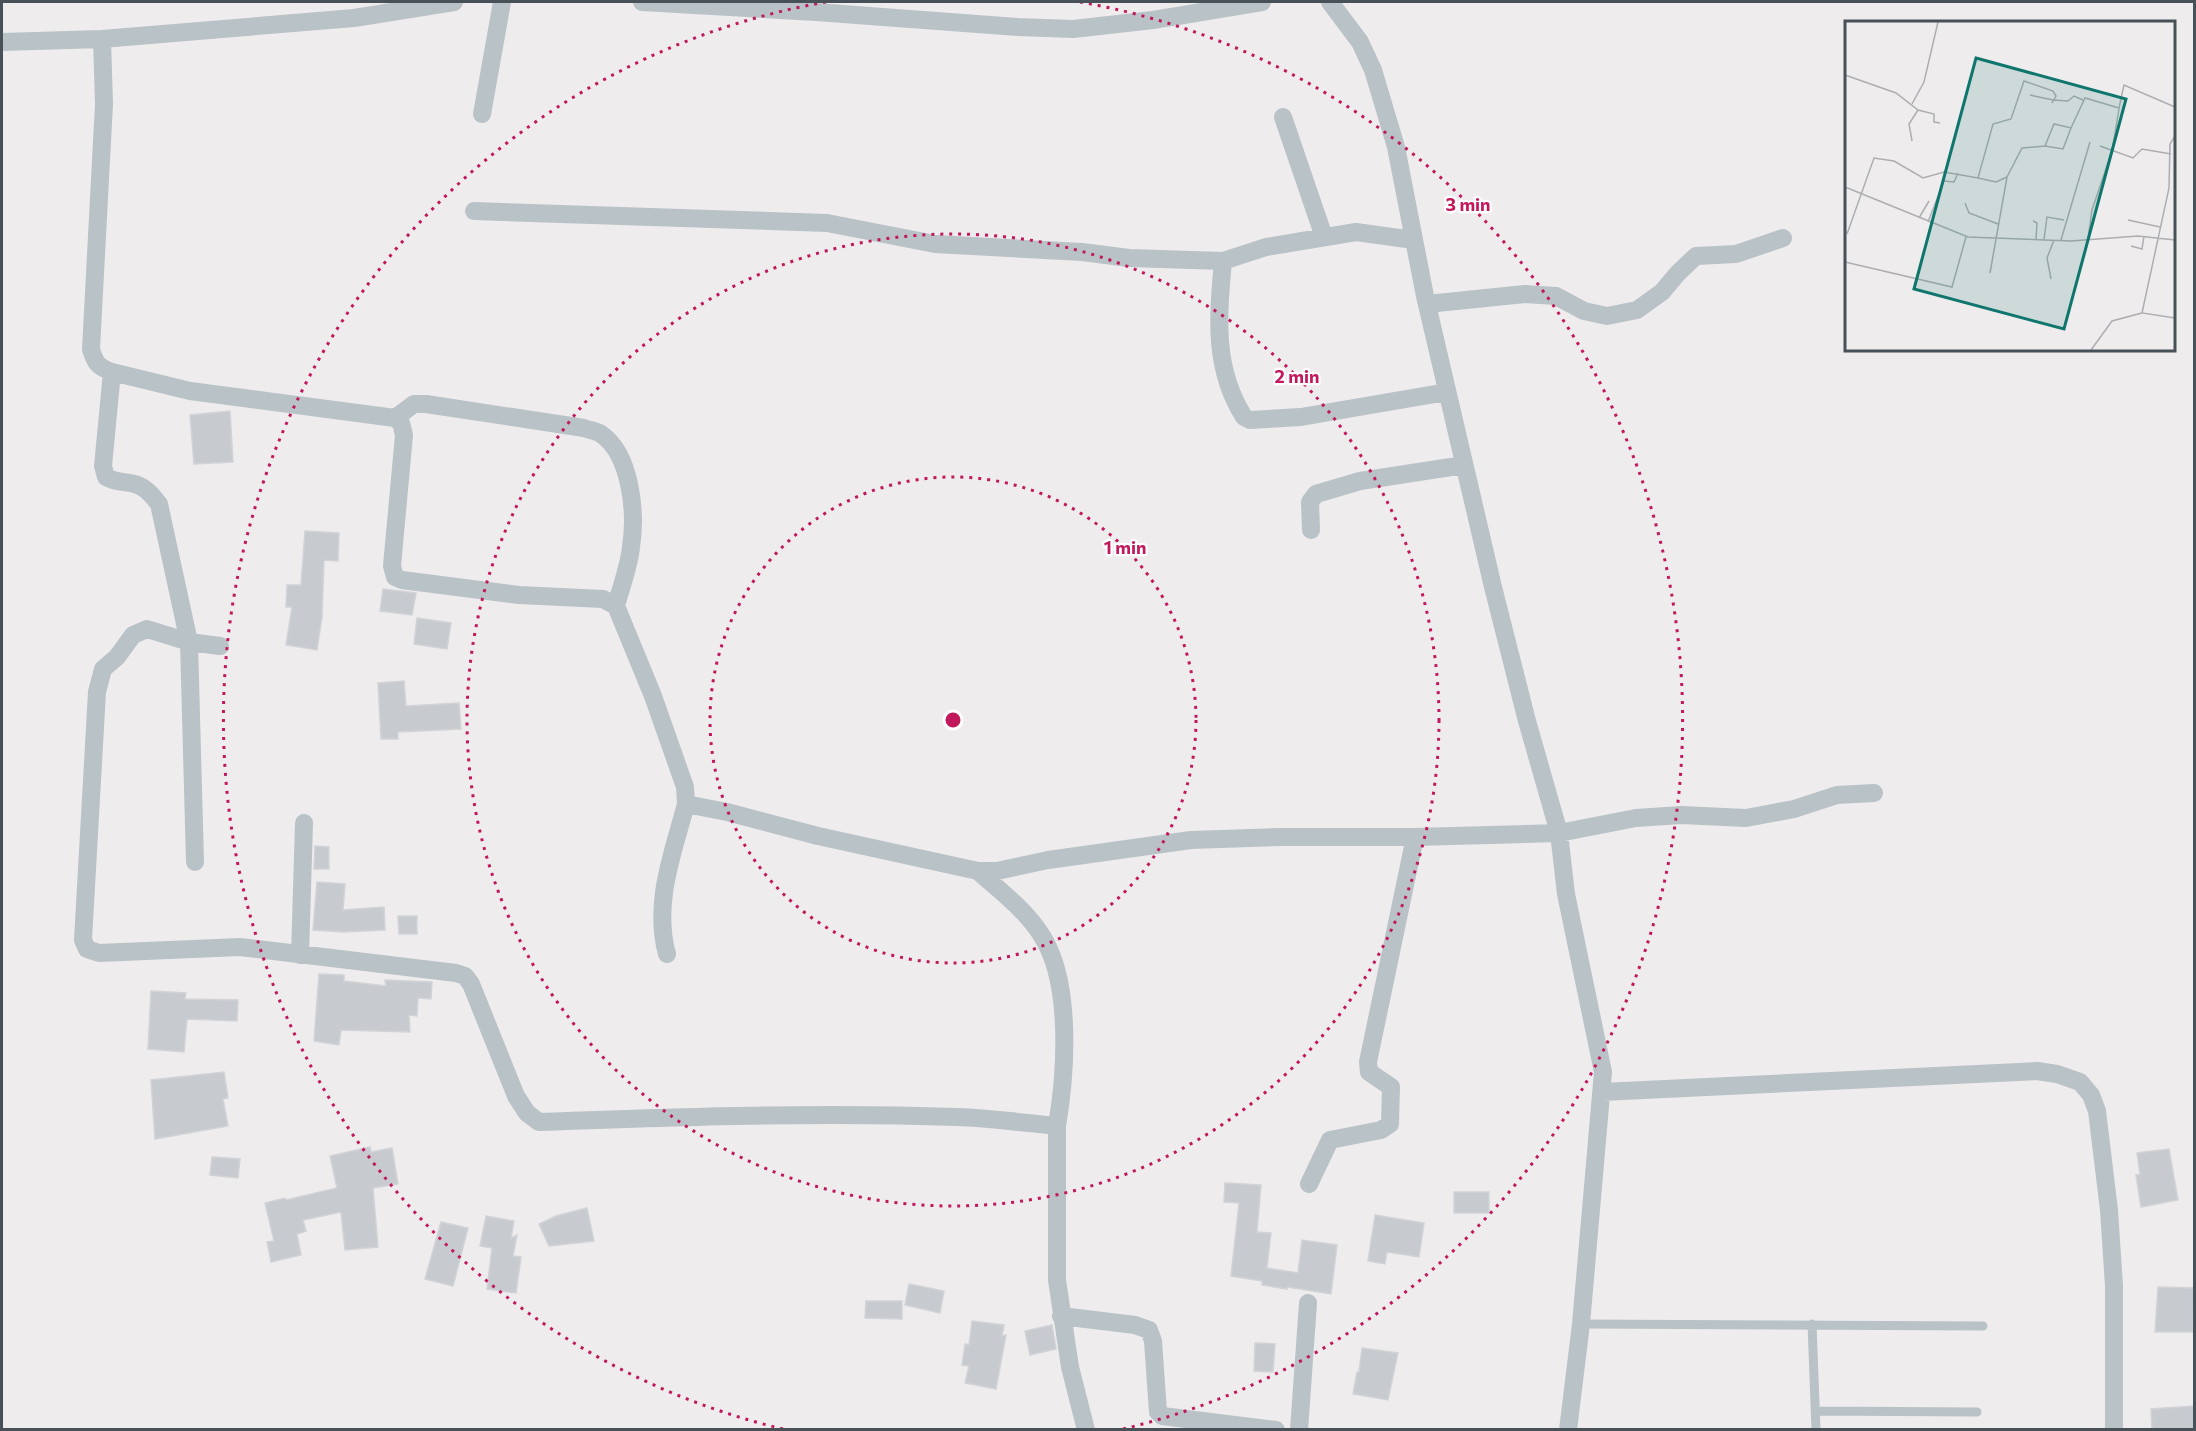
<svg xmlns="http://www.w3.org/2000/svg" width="2196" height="1431" font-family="Commissioner,sans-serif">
<rect width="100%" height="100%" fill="#efeced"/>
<path fill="#c7cacf" stroke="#d1d3d7" stroke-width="1.5" d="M230,411L233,462L194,464L190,415Z
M305,531L339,533L338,561L324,560L322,617L317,650L286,645L292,607H286L287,585H301Z
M383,589L416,593L412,615L380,611Z
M417,618L451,623L447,649L414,644Z
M404,681L406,706L459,703L461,729L398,732V739H381L378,683Z
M315,846L329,847V869H314Z
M317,882L345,884L343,910L384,907L385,930L343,932L313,930Z
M398,916H417V934H399Z
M319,974L344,975V981L386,986L385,980L432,982L431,999L418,998L417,1016L409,1015L410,1032L341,1030L339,1045L314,1041Z
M151,991L186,993L185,999L238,1000L237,1021L187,1019L184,1052L148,1049Z
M224,1072L228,1098L223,1099L228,1126L155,1139L151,1080Z
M370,1147L371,1152L392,1148L398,1184L373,1188L378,1247L345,1250L341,1212L303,1220L306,1231L297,1234L301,1255L271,1262L267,1242L274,1241L265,1203L285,1198L286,1200L337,1188L330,1156Z
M2169,1149L2178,1200L2141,1207L2136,1175L2140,1174L2137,1153Z
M212,1157L240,1159L238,1178L210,1175Z
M1225,1183L1261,1185L1257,1232L1271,1233L1267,1268L1298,1273L1302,1240L1337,1245L1331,1294L1287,1287V1289L1262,1285V1281L1231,1276L1239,1203L1224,1202Z
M1454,1192H1489V1213H1454Z
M587,1208L594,1241L549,1246L539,1224L556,1216Z
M1375,1215L1424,1223L1419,1257L1387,1252L1385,1264L1368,1261Z
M486,1216L514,1221L511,1238L517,1235L513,1256L521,1257L516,1293L487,1289L492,1248L480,1246Z
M441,1222L468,1228L453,1286L425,1279Z
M909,1284L944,1291L940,1313L905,1305Z
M2158,1287L2194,1288L2193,1332H2155Z
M866,1301H902V1319L865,1318Z
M972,1321L1004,1325L1002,1336L1006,1335L996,1389L965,1383L969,1366L962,1365L965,1344L969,1345Z
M1052,1325L1056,1349L1030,1355L1025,1331Z
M1255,1343L1275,1344L1273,1372L1254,1371Z
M1362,1348L1398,1353L1388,1400L1353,1394L1357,1372H1359Z
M2194,1406V1430H2152L2151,1409Z"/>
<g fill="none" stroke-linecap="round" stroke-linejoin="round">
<path stroke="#b9c2c7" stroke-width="9" d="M1581,1324L1983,1326
M1812,1324L1816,1430
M1816,1411L1977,1412"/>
<path stroke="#b9c2c7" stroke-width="18" d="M642,2L816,12L1018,27L1073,29L1153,20L1262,2
M1330,2L1360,42L1373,70L1396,147L1425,296L1493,587L1527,721L1559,833L1566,894L1603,1072L1581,1324L1568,1430
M102,39L354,18L454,2
M2,42L102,39L104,104L91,349C95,363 98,367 112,372L190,391L395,418L401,423L404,435L392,566L395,577L402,580L519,595L603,599L616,606L653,696L685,787L686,804L727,812L818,836L978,871H997L1048,860L1191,840L1281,837H1415L1559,833L1636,818L1681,815L1746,818L1794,809L1837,795L1874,793
M482,114L502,2
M1283,117L1324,237
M474,211L827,223L935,244L1082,252L1129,258L1223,261L1266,247L1356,232L1414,240
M1223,261C1218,317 1213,368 1244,417L1250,420L1301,417L1447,392
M1427,304L1525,294L1556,296L1584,311L1607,316L1637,310L1662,292L1678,273L1696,256L1736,254L1783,238
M112,372L103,466L106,477C119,484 130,481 140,486C149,490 154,498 159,504L189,642L195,862
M395,418L414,404H426L584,428C589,430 597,431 601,434C632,455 636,515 631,547C629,567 621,587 616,606
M1311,530L1310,502L1316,494L1360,481L1464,465
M220,646L189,642L147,629L133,635L117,657L103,669L97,692L83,940L87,949L99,953L240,947L456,973L465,976L471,984L516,1096L527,1113L539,1122C678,1117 818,1112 957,1117C991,1118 1024,1123 1057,1126V1280L1070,1367L1086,1430
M978,871C1000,891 1026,910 1042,936C1072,983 1066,1073 1057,1126
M667,954C653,903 673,853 686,804
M300,955L304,823
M1602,1092L2037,1071L2057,1074L2080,1082L2091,1095L2097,1111L2109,1210L2114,1286V1430
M1309,1184L1330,1140L1381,1130L1390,1124L1391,1087L1369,1072L1368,1062L1415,837
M1061,1316L1135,1325L1149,1330L1153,1341L1158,1412L1162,1416L1276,1430
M1299,1430L1308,1303"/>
</g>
<g fill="none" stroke="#c2185b" stroke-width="3" stroke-dasharray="3 6">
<circle cx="953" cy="720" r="243"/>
<circle cx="953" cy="720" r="486"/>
<path d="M783 1429A729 729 0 0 1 826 2M1080 2A729 729 0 0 1 1123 1429"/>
</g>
<g transform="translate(1845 21)">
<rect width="330" height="330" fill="#efeced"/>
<path fill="none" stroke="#acaeb1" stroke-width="1.5" d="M0,54L51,72L73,89L89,93V101L95,102M185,74L208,79L223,80L229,75L238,79M67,83L79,61L93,1M330,115L325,123L324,167L297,292L330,297M67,120L64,103L73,89M200,125L218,128L226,107M255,125L288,137L297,128L326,133M133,157L151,161L162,156M0,166L123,216L226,220L293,215L330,219M120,182L124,192L153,203M74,197L84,180M283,199L315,206M188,200L192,202L191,218M83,201L99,160L109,161L113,152M2,213L29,137L49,140L78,157L99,151L133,157L148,103L166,98L179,60L208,70L211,75L207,82M243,217L247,189L267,130L274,88M199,218L202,196L219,199M216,219L245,121M286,225L297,228L299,215M0,241L107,266L121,216M145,252L162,156L177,127L200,125L209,103L226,107L240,77L274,87L279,64L330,86M206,258L202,237L209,219M246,329L267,300L297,292"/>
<path fill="#0f766e" fill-opacity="0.15" stroke="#0f766e" stroke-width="3" d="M131,37L281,78L219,308L69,268Z"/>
<rect width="330" height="330" fill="none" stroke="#475157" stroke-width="3"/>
</g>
<circle cx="953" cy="720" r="9" fill="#c2185b" stroke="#fff" stroke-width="3"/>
<g font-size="18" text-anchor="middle" font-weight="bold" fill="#c2185b" stroke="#fff" stroke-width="4.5" stroke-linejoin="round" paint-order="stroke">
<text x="1468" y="211">3 min</text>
<text x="1297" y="383">2 min</text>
<text x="1125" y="554">1 min</text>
</g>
<rect width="2196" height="1431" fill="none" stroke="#475157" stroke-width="6"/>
</svg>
